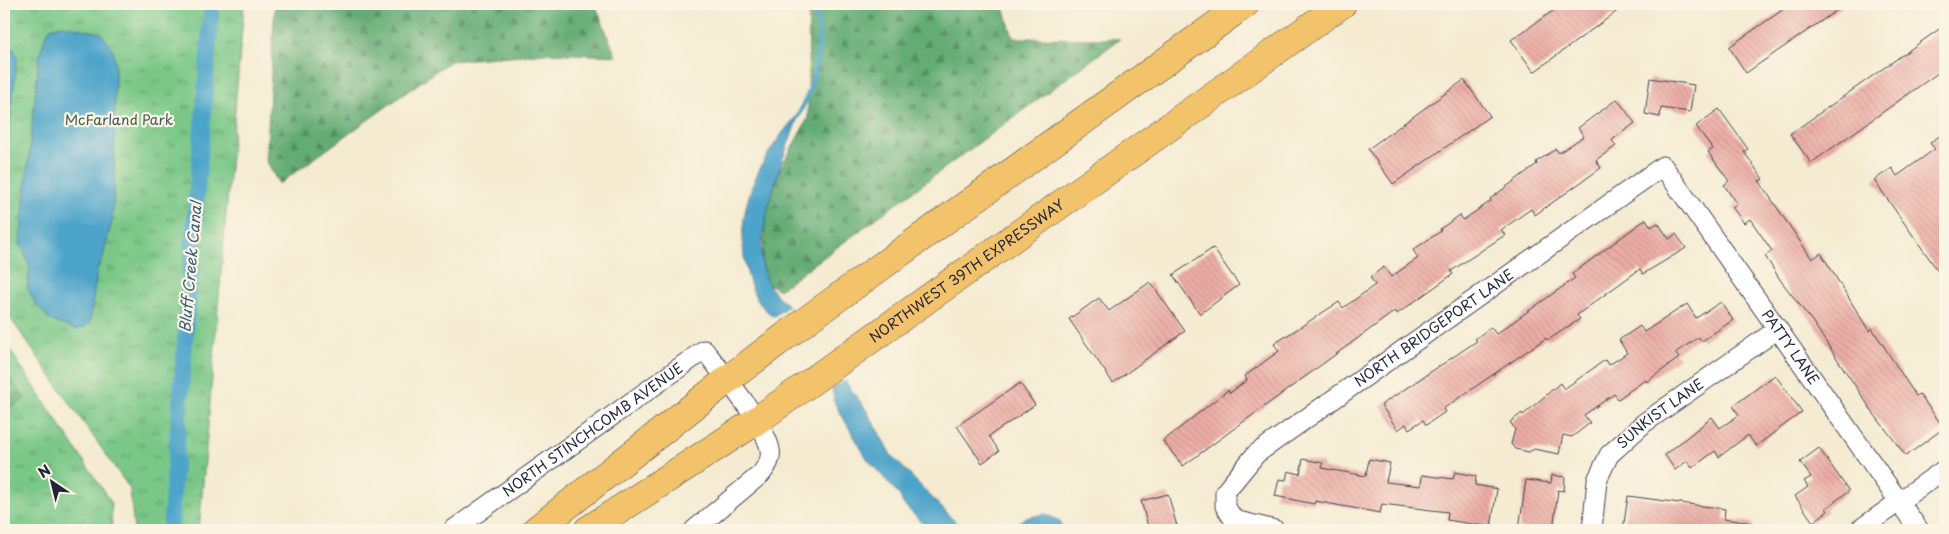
<svg xmlns="http://www.w3.org/2000/svg" width="1949" height="534" font-family="'Playpen Sans',sans-serif">
<defs>
<pattern id="grass-tufts" width="24" height="20" patternUnits="userSpaceOnUse" patternTransform="scale(1.25)"><rect width="24" height="20" fill="#7ac787"/><path d="M3 7l-1-3M5 7V3M7 7l1-3M15 17l-1-3M17 17v-4M19 17l1-3" fill="none" stroke="#64a170"/></pattern>
<pattern id="forest-firs" width="22" height="20" patternUnits="userSpaceOnUse" patternTransform="scale(1.25)"><rect width="22" height="20" fill="#63ac74"/><path d="M5 1l3.5 6h-7zM16 11l3.5 6h-7z" fill="#518c60"/></pattern>
<pattern id="building-back-hatch" width="6" height="6" patternUnits="userSpaceOnUse" patternTransform="scale(1.25)"><rect width="6" height="6" fill="#ecada5"/><path d="M-1 5l2 2M0 0l6 6M5-1l2 2" fill="none" stroke="#ca958f"/></pattern>
</defs>
<rect width="100%" height="100%" fill="#fcf5e5"/>
<filter id="ink" filterUnits="userSpaceOnUse"><feTurbulence type="fractalNoise" baseFrequency=".02" numOctaves="2"/><feDisplacementMap in="SourceGraphic" scale="10" xChannelSelector="R" yChannelSelector="G"/><feConvolveMatrix kernelMatrix="1 2 1 2 8 2 1 2 1" color-interpolation-filters="sRGB"/></filter>
<filter id="wash" filterUnits="userSpaceOnUse"><feTurbulence type="fractalNoise" baseFrequency=".0096" numOctaves="4" result="noise"/><feDisplacementMap in="SourceGraphic" scale="20" xChannelSelector="R" yChannelSelector="G"/><feGaussianBlur stdDeviation="1.12" result="paint"/><feColorMatrix in="noise" values="0 0 0 0 0 0 0 0 0 0 0 0 0 0 0 0 0 1.4 0 .05"/><feComposite in="paint" operator="in"/></filter>
<g filter="url(#wash)">
<rect width="100%" height="100%" fill="#f4ebd1"/>
<path fill="url(#grass-tufts)" stroke="#4e7461" d="M4,4H244L199,530H134L130,489L4,309Z
M4,341L111,502L112,530H4Z"/>
<path fill="url(#forest-firs)" stroke="#426758" d="M275,4H595L616,56L546,53L450,61L279,184L266,161Z
M809,4H1003L1013,38L1120,39L779,290L767,283L762,262L766,213L778,173L808,118Z
M4,369L25,399L4,412Z"/>
<path fill="#4ea4ca" stroke="#386382" d="M62,25L101,33L113,50L115,62L114,189L112,221L103,257L97,270L90,322L86,326L76,330L50,320L35,303L27,287L30,269L20,241L39,58L45,37L50,28Z
M4,44L14,49L17,58L4,178Z
M800,112C786,151 747,243 767,282C772,291 781,299 788,306L774,316C758,307 753,293 748,276C731,211 758,159 800,112Z
M845,381L867,411L891,455L963,530H930L903,504L900,496L868,460L835,404L832,389Z
M1045,514L1060,521L1062,530H1008L1025,518Z"/>
<g fill="none" stroke-linecap="round" stroke-linejoin="round">
<path stroke="#4ea4ca" stroke-width="4.5" d="M798,116C816,83 824,40 815,4"/>
<path stroke="#4ea4ca" stroke-width="16" d="M170,530L212,4"/>
</g>
<g id="blocks">
<path fill="url(#building-back-hatch)" d="M1563,4H1627L1534,72L1511,40Z
M1791,4H1846L1746,73L1729,47Z
M1945,25V68L1811,163L1790,134Z
M1650,78L1694,85L1690,112L1661,108L1660,117L1645,114Z
M1464,80L1490,116L1393,184L1368,149Z
M1617,99L1635,123L1612,140L1616,146L1596,160L1601,168L1535,215L1531,209L1501,230L1505,235L1451,271L1453,274L1397,314L1395,311L1183,466L1163,441L1228,390L1230,393L1247,380L1245,376L1279,351L1274,344L1339,302L1343,308L1375,285L1370,277L1384,267L1391,277L1418,258L1413,250L1441,231L1440,229L1460,215L1463,220L1491,201L1490,199L1537,164L1536,162L1556,149L1559,153L1584,136L1578,128Z
M1719,109L1748,149L1744,152L1763,179L1759,181L1812,259L1821,253L1869,331L1872,328L1916,396L1919,394L1944,428L1906,456L1874,414L1812,321L1781,281L1765,256L1772,251L1750,219L1744,223L1732,207L1737,204L1724,185L1729,181L1708,152L1713,149L1696,126Z
M1945,132V281L1874,180L1892,168L1897,176L1935,149L1930,143Z
M1646,219L1651,227L1658,223L1669,239L1676,234L1686,248L1643,274L1640,269L1577,315L1580,319L1548,340L1546,338L1443,409L1445,412L1426,425L1423,420L1409,429L1406,424L1398,430L1381,405L1477,341L1475,339L1491,327L1496,334L1575,278L1572,274Z
M1213,248L1239,285L1200,314L1173,275Z
M1150,282L1185,331L1113,383L1069,319L1099,298L1109,311Z
M1721,302L1733,320L1702,341L1699,337L1675,353L1679,358L1646,382L1645,380L1618,399L1614,394L1584,415L1590,423L1572,437L1563,435L1559,454L1534,449L1529,452L1515,449L1511,444L1515,429L1510,422L1522,413L1523,415L1560,383L1564,389L1605,360L1609,365L1627,353L1619,340L1640,326L1644,332L1687,304L1696,318Z
M1775,375L1802,412L1756,446L1748,435L1719,457L1715,451L1692,468L1687,461L1675,470L1665,455L1712,417L1720,428L1739,415L1733,406Z
M1020,383L1035,405L989,436L999,451L982,463L957,426Z
M1819,448L1849,491L1826,508L1828,511L1813,522L1795,496L1808,487L1804,481L1811,477L1800,462Z
M1303,459L1323,463L1322,468L1366,476L1369,459L1390,463L1386,482L1421,486L1422,475L1453,479L1455,472L1476,476L1475,485L1497,489L1491,527L1447,520L1448,512L1382,504L1380,513L1315,501L1314,504L1275,496L1279,479L1286,480L1288,471L1300,474Z
M1552,475L1565,477L1564,491L1558,490L1553,530L1519,529L1526,480L1551,483Z
M1168,494L1178,530H1149L1141,501Z
M1628,496L1725,509L1724,519L1753,523L1752,530H1623Z"/>
</g>
</g>
<g filter="url(#ink)">
<use href="#blocks" fill-opacity="0" stroke="#424052" stroke-width="1"/>
<g fill="none" stroke-linecap="round" stroke-linejoin="round">
<g stroke="#424052" stroke-width="21">
<g id="minor">
<path id="s1" d="M453,530L704,350C720,370 767,427 770,450C772,460 766,467 761,474L694,530"/>
<path id="s2" d="M1275,530L1234,520L1225,506V492L1256,454L1663,166L1919,530"/>
<path id="s3" d="M1592,530L1597,480L1609,455L1644,423L1778,329"/>
<path d="M1859,530L1945,469"/>
</g>
</g>
<g stroke="#424052" stroke-width="29">
<g id="highway">
<path d="M536,530L727,380L811,317L1245,4"/>
<path id="s4" d="M588,530L756,421L1342,4"/>
</g>
</g>
<use href="#minor" stroke="#fff" stroke-width="19"/>
<use href="#highway" stroke="#f2c36a" stroke-width="28"/>
</g>
</g>
<g text-anchor="middle" stroke-width="4.5" stroke-linejoin="round" paint-order="stroke">
<g font-size="14" fill="#415c56" stroke="#fcf5e5">
<text x="119" y="125">McFarland Park</text>
</g>
<g font-size="14" fill="#22223b" stroke="#fcf5e5">
<text dy="5" stroke="none"><textPath href="#s4" startOffset="459">NORTHWEST 39TH EXPRESSWAY</textPath></text>
<text dy="5" stroke="none"><textPath href="#s2" startOffset="340">NORTH BRIDGEPORT LANE</textPath></text>
<text dy="5" stroke="none"><textPath href="#s2" startOffset="842">PATTY LANE</textPath></text>
<text dy="5" stroke="none"><textPath href="#s3" startOffset="144">SUNKIST LANE</textPath></text>
<text dy="5" stroke="none"><textPath href="#s1" startOffset="172">NORTH STINCHCOMB AVENUE</textPath></text>
</g>
<g font-size="15" font-style="italic" fill="#365c7b" stroke="#fcf5e5">
<text transform="translate(191 267) rotate(-85)" y="5">Bluff Creek Canal</text>
</g>
</g>
<rect width="1949" height="534" fill="none" stroke="#fcf5e5" stroke-width="20"/>
<g transform="translate(52 482) rotate(325)" stroke="#fcf5e5" stroke-width="4" paint-order="stroke">
<path d="M0-4L9 19L0 12L-9 19Z" fill="#22223b"/>
<text y="-8" font-size="14" font-weight="bold" text-anchor="middle" fill="#22223b">N</text>
</g>
</svg>
